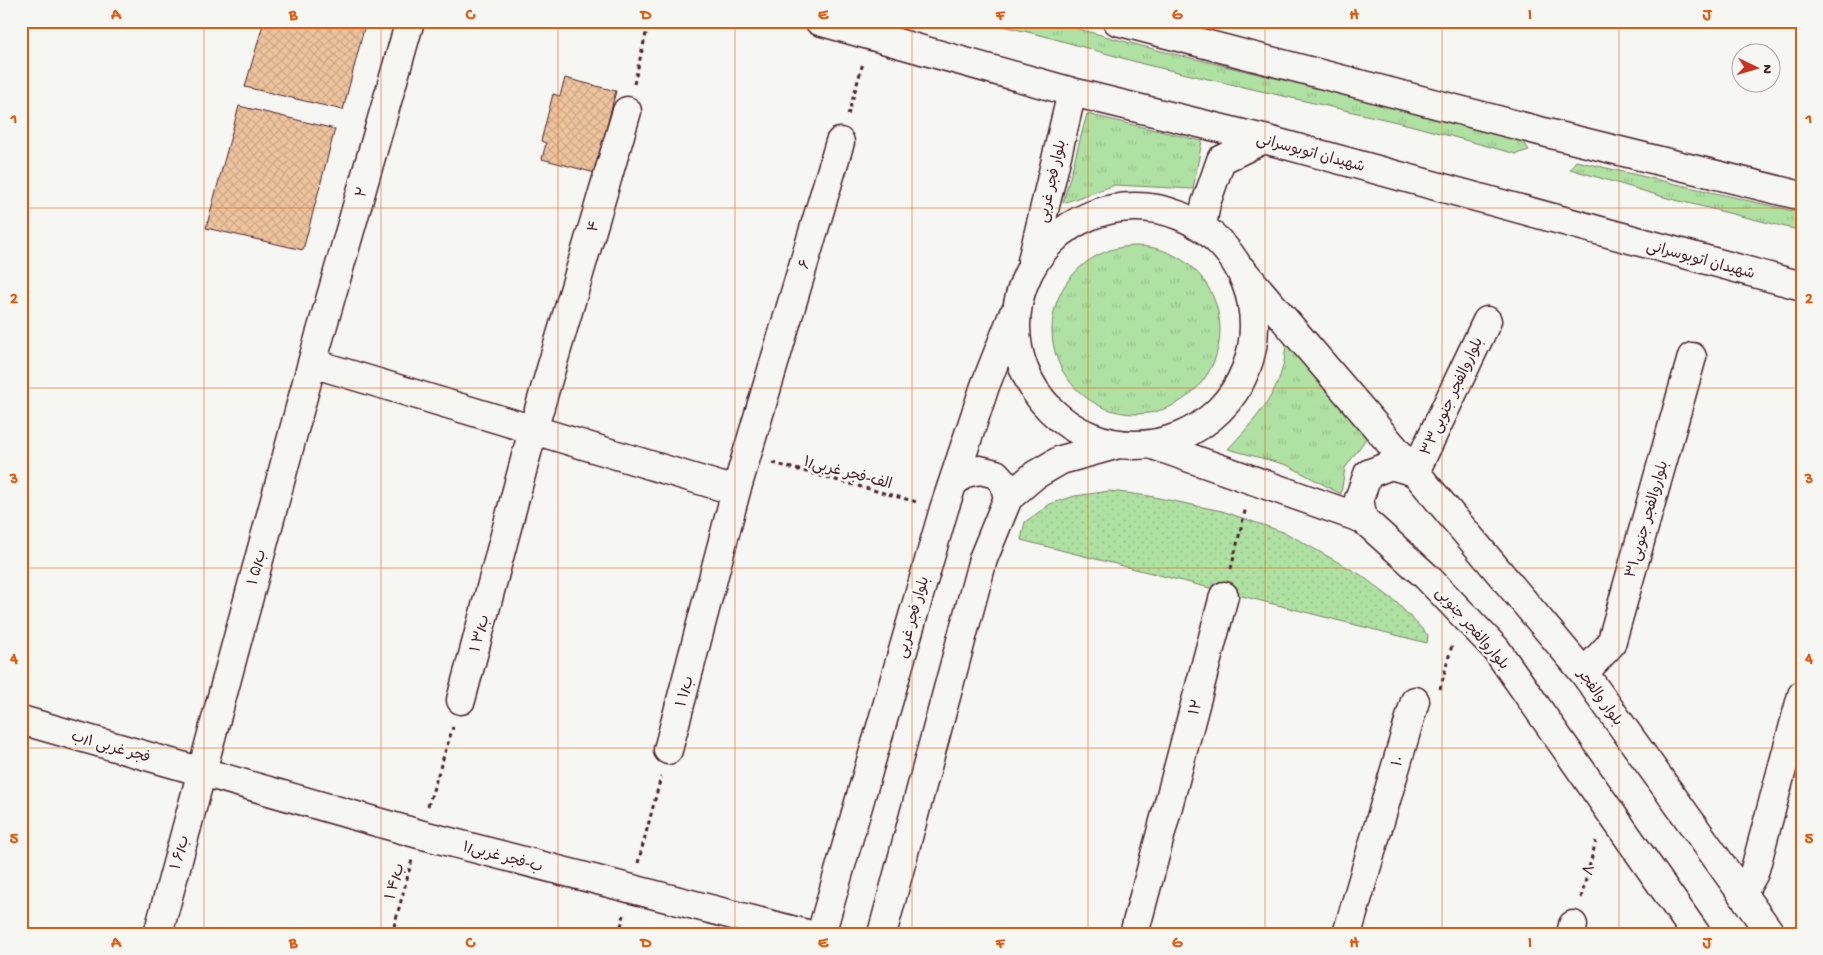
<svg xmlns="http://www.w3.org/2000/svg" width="1823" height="955" font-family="'Gochi Hand','Playpen Sans Arabic',sans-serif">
<defs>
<pattern id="grass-tufts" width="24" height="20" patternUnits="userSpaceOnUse" patternTransform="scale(1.25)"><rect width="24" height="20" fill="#aee1a2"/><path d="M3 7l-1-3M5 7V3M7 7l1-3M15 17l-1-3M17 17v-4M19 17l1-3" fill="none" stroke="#97c18c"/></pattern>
<pattern id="park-dots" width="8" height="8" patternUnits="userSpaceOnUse" patternTransform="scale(1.25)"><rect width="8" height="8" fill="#aee1a2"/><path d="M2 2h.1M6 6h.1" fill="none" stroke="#97c18c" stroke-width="1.8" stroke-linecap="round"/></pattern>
<pattern id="building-cross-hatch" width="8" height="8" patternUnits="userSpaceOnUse" patternTransform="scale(1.25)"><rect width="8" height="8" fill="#eec49d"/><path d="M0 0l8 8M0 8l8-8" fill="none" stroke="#cea887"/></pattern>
</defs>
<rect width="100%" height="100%" fill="#f6f6f2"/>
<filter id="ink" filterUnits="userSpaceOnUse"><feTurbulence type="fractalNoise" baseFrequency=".02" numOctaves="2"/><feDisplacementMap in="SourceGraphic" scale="10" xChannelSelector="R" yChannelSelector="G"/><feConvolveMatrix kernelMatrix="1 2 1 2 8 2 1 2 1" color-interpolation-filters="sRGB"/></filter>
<g filter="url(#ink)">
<path fill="url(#grass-tufts)" stroke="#7c8066" d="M983,21H1049L1153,49L1519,136L1529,150L1516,154L1410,125L1147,65L1044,36Z
M1087,114L1202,141L1193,189L1115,185L1063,203Z
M1576,161L1802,213V231L1667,198L1570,169Z
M1052 330a84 84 0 1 1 168 0a84 84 0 1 1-168 0Z
M1286,320L1368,436L1345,468L1341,494L1287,465L1228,449C1253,422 1281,393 1285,354C1286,343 1286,331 1286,320Z"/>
<path fill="url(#park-dots)" stroke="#7c8066" d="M1110,491L1149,496L1222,511L1286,533L1361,575L1396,602L1428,635L1427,643L1021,540L1025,522L1050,504L1075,496Z"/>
<path fill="url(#building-cross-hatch)" stroke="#4a1f2b" d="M264,21H366L343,110L245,87Z
M565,78L616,91L595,173L542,159L546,143L541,141L553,94L560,96Z
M239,106L335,129L303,250L206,228Z"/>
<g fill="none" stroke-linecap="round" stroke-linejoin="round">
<g stroke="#4a1f2b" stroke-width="31">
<path id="minor" d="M312,363L736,491
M1415,472L1487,321
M1584,673L1611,644L1692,357
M461,700L533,430L627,111
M21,720L419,834L807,934
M668,750L736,491L840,142
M1742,894L1754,873L1802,695
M158,934L312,363L410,21
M1134,934L1224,596
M1347,934L1415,701
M1571,934L1573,925"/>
</g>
<g stroke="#4a1f2b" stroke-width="31">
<path id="major" d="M819,21L1072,92L1264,139L1802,286
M1117,21L1555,135L1802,196
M1016 326a119 119 0 1 1 238 0a119 119 0 1 1-238 0Z
M1202,226L1206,203L1221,160L1264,139
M1032,261L1072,92
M1242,270L1415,472L1584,673L1771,934
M1153,445L1363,519L1427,577L1496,649L1696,934
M953,483L965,473L980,470L996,474L1004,483L1008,498
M1363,519L1359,499L1368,474L1391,465L1415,472
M821,934L944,509L985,386L1013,315
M882,934L983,559L1008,498L1035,475L1061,460L1115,445"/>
</g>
<path stroke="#4a1f2b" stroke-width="3" stroke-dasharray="4 4" stroke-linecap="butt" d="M634,84L649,21
M848,115L863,63
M773,463L917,502
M1231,569L1246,507
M1440,689L1452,645
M428,806L453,727
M638,863L661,777
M1581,898L1596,841
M392,934L412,860
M619,934L624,915"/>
<use href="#minor" stroke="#f6f6f2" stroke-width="28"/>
<use href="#major" stroke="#f6f6f2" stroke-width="28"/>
</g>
</g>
<path fill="none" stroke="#e8590c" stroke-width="1" stroke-opacity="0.55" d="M204,21V934M381,21V934M558,21V934M735,21V934M912,21V934M1088,21V934M1265,21V934M1442,21V934M1619,21V934M21,208H1802M21,388H1802M21,568H1802M21,748H1802"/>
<g text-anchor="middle" stroke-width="4.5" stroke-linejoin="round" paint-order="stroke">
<g font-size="15" fill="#4a1f2b" stroke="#f6f6f2">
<text transform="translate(1311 152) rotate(15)" y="5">شهیدان اتوبوسرانی</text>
<text transform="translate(1051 181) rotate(-77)" y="5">بلوار فجر غربی</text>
<text transform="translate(361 192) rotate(-74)" y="5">۲</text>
<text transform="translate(593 226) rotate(-74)" y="5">۴</text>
<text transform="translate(1701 259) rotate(15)" y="5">شهیدان اتوبوسرانی</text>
<text transform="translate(804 264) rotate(-73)" y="5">۶</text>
<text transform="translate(1451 396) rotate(-65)" y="5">بلواروالفجر جنوبی۳۳</text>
<text transform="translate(848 472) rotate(15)" y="5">۱/الف-فجر غربی</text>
<text transform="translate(1646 519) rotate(-74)" y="5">بلواروالفجر جنوبی۳۱</text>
<text transform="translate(256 567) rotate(-75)" y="5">۱ ب/۵</text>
<text transform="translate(912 617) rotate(-74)" y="5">بلوار فجر غربی</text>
<text transform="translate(1473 628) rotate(49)" y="5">بلواروالفجر جنوبی</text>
<text transform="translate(479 633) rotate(-75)" y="5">۱ ب/۳</text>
<text transform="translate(684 691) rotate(-75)" y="5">۱ ب/۱</text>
<text transform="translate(1601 697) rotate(54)" y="5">بلوار والفجر</text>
<text transform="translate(1195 707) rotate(-75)" y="5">۱۲</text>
<text transform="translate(111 746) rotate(16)" y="5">فجر غربی ۱/ب</text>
<text transform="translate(1397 761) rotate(-74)" y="5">۱۰</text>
<text transform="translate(179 852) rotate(-75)" y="5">۱ ب/۶</text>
<text transform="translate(503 856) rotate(15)" y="5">۱/ب-فجر غربی</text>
<text transform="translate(1588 870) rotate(-75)" y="5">۸</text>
<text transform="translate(394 881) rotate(-75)" y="5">۱ ب/۴</text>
</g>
</g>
<rect width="1823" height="955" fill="none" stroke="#f6f6f2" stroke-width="55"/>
<g transform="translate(1756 68) rotate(95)"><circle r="24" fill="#f6f6f2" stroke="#b1a0a2"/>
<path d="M0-4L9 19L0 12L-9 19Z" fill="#c8321e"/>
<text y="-8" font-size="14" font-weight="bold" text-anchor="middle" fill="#4a1f2b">N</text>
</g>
<rect x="28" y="28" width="1768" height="900" fill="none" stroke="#e8590c" stroke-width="2"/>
<g font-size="16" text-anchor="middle" font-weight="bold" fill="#e8590c">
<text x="116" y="19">A</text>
<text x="293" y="19">B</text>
<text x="470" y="19">C</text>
<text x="646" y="19">D</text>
<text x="823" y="19">E</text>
<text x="1000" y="19">F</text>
<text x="1177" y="19">G</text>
<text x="1354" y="19">H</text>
<text x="1530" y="19">I</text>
<text x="1707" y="19">J</text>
<text x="14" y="123">1</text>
<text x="1809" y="123">1</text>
<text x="14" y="303">2</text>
<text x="1809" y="303">2</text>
<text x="14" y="483">3</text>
<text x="1809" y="483">3</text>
<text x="14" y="663">4</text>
<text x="1809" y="663">4</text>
<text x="14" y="843">5</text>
<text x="1809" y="843">5</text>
<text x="116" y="947">A</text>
<text x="293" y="947">B</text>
<text x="470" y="947">C</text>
<text x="646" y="947">D</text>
<text x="823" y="947">E</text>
<text x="1000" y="947">F</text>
<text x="1177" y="947">G</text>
<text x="1354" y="947">H</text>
<text x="1530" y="947">I</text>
<text x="1707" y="947">J</text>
</g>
</svg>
